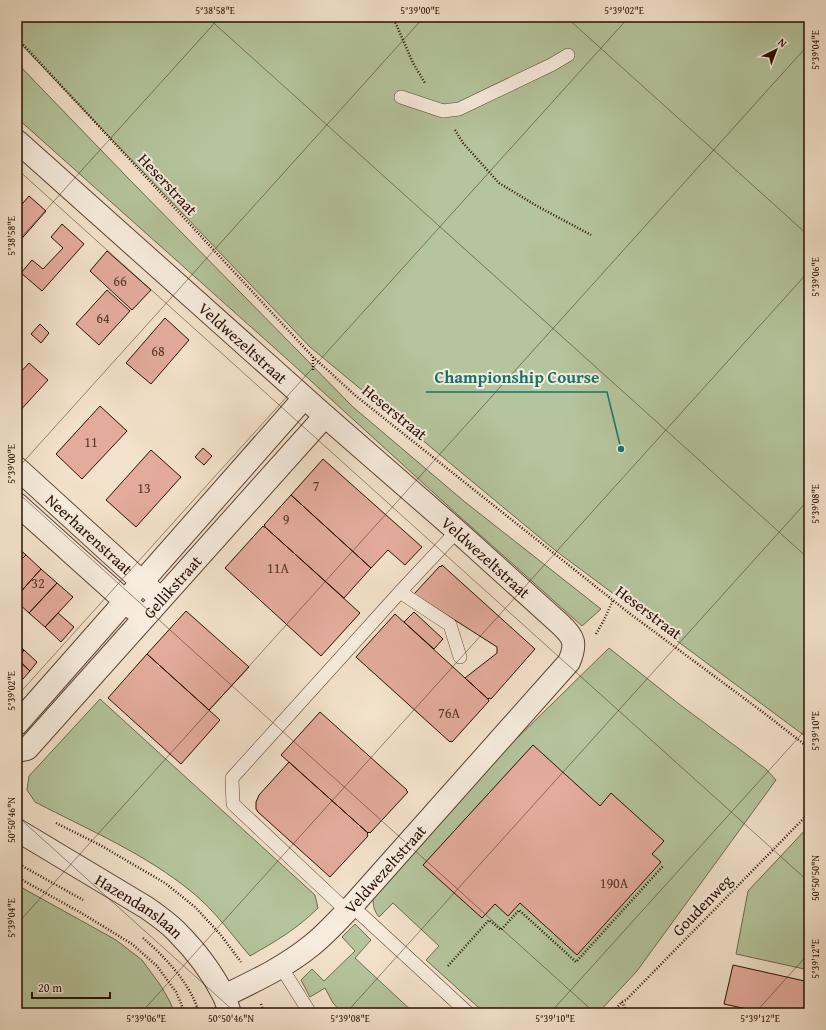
<svg xmlns="http://www.w3.org/2000/svg" width="826" height="1030" font-family="'Gentium Book Plus',serif">
<rect width="100%" height="100%" fill="#f3e2cb"/>
<filter id="stains"><feTurbulence type="fractalNoise" baseFrequency=".005" numOctaves="4"/><feColorMatrix values="0 0 0 0 .2 0 0 0 0 .09 0 0 0 0 .02 0 0 0 .5 -.17"/></filter>
<radialGradient id="worn" r=".72"><stop offset=".6" stop-color="#630" stop-opacity="0"/><stop offset="1" stop-color="#630" stop-opacity=".3"/></radialGradient>
<path fill="#b4c49c" stroke="#6f694f" d="M17,17H809V739L556,551L310,347L17,40Z
M17,63L127,177L353,407L465,502L601,609L582,626L458,515L288,360L17,118Z
M609,648L679,704L766,769L776,780L637,971L598,1013H501L486,1010L479,1008L426,960L439,946L393,903L379,917C374,911 373,905 373,898L507,748Z
M100,699L315,895L318,908C297,929 276,941 250,956C232,935 215,911 193,893C146,854 89,830 35,802L27,790L29,776Z
M809,826V970L736,954L748,891Z
M17,885L116,940L142,960L161,986L169,1000L175,1013H17Z
M355,924L371,940L355,958L414,1013H342L333,1003L325,988L310,997L301,980L312,969L324,981L355,951L342,937Z"/>
<path fill="#e4ab9c" stroke="#2a0e02" d="M29,196L46,211L17,244V210Z
M62,224L84,244L42,291L21,273L32,260L43,269L63,248L51,237Z
M107,251L151,290L132,310L90,271Z
M107,290L130,311L99,345L76,324Z
M165,318L189,340L151,384L126,363Z
M40,324L49,333L41,343L31,334Z
M29,363L48,380L17,414V376Z
M100,406L127,431L82,479L56,454Z
M203,448L212,456L204,465L195,457Z
M151,450L181,477L136,527L106,500Z
M323,459L422,547L405,565L388,550L371,568L291,495Z
M291,495L371,568L344,598L265,527V526L264,525Z
M263,526L264,527H265L360,613L321,656L225,568Z
M17,547L26,555L17,564Z
M26,555L41,569L17,596V564Z
M442,565L535,649L491,699L489,698L488,699L465,678L497,653V647L414,594L440,566L441,567Z
M41,569L57,583L29,613L17,602V596Z
M57,583L73,597L45,627L29,613Z
M186,611L249,667L209,710L147,654Z
M414,612L443,639L434,649L404,622Z
M58,613L74,627L61,642L45,627Z
M395,614L488,699L489,701L452,742L450,741V742L356,657Z
M17,644L24,650L17,658Z
M24,650L37,662L30,671L17,659Z
M147,654L220,720L181,764L108,698Z
M17,659L30,671L23,679L17,674Z
M320,712L407,790H406L408,792L370,833L369,832L368,833L281,755Z
M533,745L600,806L611,793L664,841L652,854L661,862L577,955L520,903L508,916L495,904L482,918L423,865Z
M289,762L368,833L367,834L368,836L330,877L258,812L256,809V802L259,795Z
M733,965L809,982V1013H765L724,1004Z"/>
<g fill="none" stroke-linecap="round" stroke-linejoin="round">
<g stroke="#5c4334" stroke-width="14">
<path id="service" d="M401,97L443,111L459,109L551,65L568,55
M400,592L450,625L460,657
M352,906L468,1013
M347,911L233,804L232,778L400,592L457,531
M281,967L310,1013"/>
</g>
<g stroke="#5c4334" stroke-width="24">
<g id="minor">
<path id="s1" d="M17,141L325,416L457,531L560,624C574,637 577,643 569,662L352,906C339,919 326,934 312,945C285,967 255,981 224,996"/>
<path id="s2" d="M17,468L153,592"/>
<path d="M17,504L135,610"/>
<path d="M17,724L304,398"/>
<path id="s3" d="M17,751L27,749L325,416"/>
</g>
</g>
<g stroke="#5c4334" stroke-width="24">
<g id="tertiary">
<path id="s4" d="M17,830L147,908C157,915 167,922 176,931C195,950 212,972 224,996C226,1001 228,1007 230,1013"/>
</g>
</g>
<path stroke="#2a0e02" stroke-width="2.5" stroke-dasharray="1 2" stroke-linecap="butt" d="M393,17L413,63L425,83
M17,38L313,357L356,396L629,613L764,713L809,748
M455,130L463,143L499,183L537,206L591,235
M313,357V372
M596,634L604,620L613,600
M56,823L100,845L165,883L195,907L220,934L241,962
M17,863L83,900
M17,877L83,914L132,944L157,966L176,992L185,1013
M143,938C165,957 191,984 199,1013
M448,966L489,920L501,930L519,910L576,962L663,866
M622,1002L628,1013
M261,1004L264,1013
M186,1013L198,1008
M612,1013L622,1002L626,1000L809,813"/>
<use href="#service" stroke="#f7ecdd" stroke-width="13"/>
<use href="#minor" stroke="#f7ecdd" stroke-width="22"/>
<use href="#tertiary" stroke="#f7ecdd" stroke-width="22"/>
</g>
<path fill="none" stroke="#2a0e02" stroke-width="1" stroke-opacity="0.45" d="M207,17L809,559M566,17L809,236M17,169L809,882M17,242L220,17M17,469L424,17M17,492L595,1013M17,696L629,17M17,816L236,1013M17,924L809,44M141,1013L809,271M346,1013L809,499M550,1013L809,726M755,1013L809,953"/>
<g text-anchor="middle" stroke-width="4" stroke-linejoin="round" paint-order="stroke">
<g font-size="14" fill="#583528">
<text x="120" y="286">66</text>
<text x="103" y="323">64</text>
<text x="158" y="356">68</text>
<text x="91" y="447">11</text>
<text x="316" y="491">7</text>
<text x="144" y="493">13</text>
<text x="286" y="524">9</text>
<text x="278" y="573">11A</text>
<text x="38" y="588">32</text>
<text x="449" y="718">76A</text>
<text x="614" y="888">190A</text>
</g>
<g font-size="16" fill="#2a0e02" stroke="#f7ecdd">
<text transform="translate(168 184) rotate(47)" y="6">Heserstraat</text>
<text dy="6" stroke="none"><textPath href="#s1" startOffset="303">Veldwezeltstraat</textPath></text>
<text transform="translate(395 412) rotate(39)" y="6">Heserstraat</text>
<text dy="6" stroke="none"><textPath href="#s2" startOffset="98">Neerharenstraat</textPath></text>
<text dy="6" stroke="none"><textPath href="#s1" startOffset="627">Veldwezeltstraat</textPath></text>
<text dy="6" stroke="none"><textPath href="#s3" startOffset="228">Gellikstraat</textPath></text>
<text transform="translate(649 612) rotate(37)" y="6">Heserstraat</text>
<text transform="translate(385 869) rotate(-48)" y="6">Veldwezeltstraat</text>
<text transform="translate(702 905) rotate(-46)" y="6">Goudenweg</text>
<text dy="6" stroke="none"><textPath href="#s4" startOffset="144">Hazendanslaan</textPath></text>
</g>
</g>
<path fill="none" stroke="#0f766e" stroke-width="1.5" d="M621 449L607 392H426"/>
<circle fill="#0f766e" stroke="#f7ecdd" stroke-width="1.5" cx="621" cy="449" r="4"/>
<g font-size="17" text-anchor="middle" font-weight="bold" fill="#0f766e" stroke="#f7ecdd" stroke-width="4" stroke-linejoin="round" paint-order="stroke">
<text x="517" y="383">Championship Course</text>
</g>
<rect width="826" height="1030" fill="none" stroke="#f3e2cb" stroke-width="44"/>
<g transform="translate(776 50) rotate(42)" stroke="#f7ecdd" stroke-width="3" paint-order="stroke">
<path d="M0-3L7 15L0 10L-7 15Z" fill="#2a0e02"/>
<text y="-6" font-size="11" font-weight="bold" text-anchor="middle" fill="#2a0e02">N</text>
</g>
<path d="M32 992v6h78v-6" fill="none" stroke="#2a0e02" stroke-width="2"/>
<text x="38" y="992" font-size="12" fill="#2a0e02" stroke="#f7ecdd" stroke-width="3" paint-order="stroke">20 m</text>
<rect x="22" y="22" width="782" height="986" fill="none" stroke="#2a0e02" stroke-width="1.5"/>
<g font-size="10" text-anchor="middle" fill="#2a0e02">
<text x="215" y="14">5°38'58"E</text>
<text x="420" y="14">5°39'00"E</text>
<text x="624" y="14">5°39'02"E</text>
<text transform="translate(815 50) rotate(-90)" y="4">5°39'04"E</text>
<text transform="translate(11 236) rotate(-90)" y="4">5°38'58"E</text>
<text transform="translate(815 277) rotate(-90)" y="4">5°39'06"E</text>
<text transform="translate(11 464) rotate(-90)" y="4">5°39'00"E</text>
<text transform="translate(815 504) rotate(-90)" y="4">5°39'08"E</text>
<text transform="translate(11 691) rotate(-90)" y="4">5°39'02"E</text>
<text transform="translate(815 731) rotate(-90)" y="4">5°39'10"E</text>
<text transform="translate(11 820) rotate(-90)" y="4">50°50'46"N</text>
<text transform="translate(815 878) rotate(-90)" y="4">50°50'50"N</text>
<text transform="translate(11 918) rotate(-90)" y="4">5°39'04"E</text>
<text transform="translate(815 959) rotate(-90)" y="4">5°39'12"E</text>
<text x="146" y="1022">5°39'06"E</text>
<text x="231" y="1022">50°50'46"N</text>
<text x="350" y="1022">5°39'08"E</text>
<text x="555" y="1022">5°39'10"E</text>
<text x="760" y="1022">5°39'12"E</text>
</g>
<rect width="100%" height="100%" filter="url(#stains)"/>
<rect width="100%" height="100%" fill="url(#worn)"/>
</svg>
